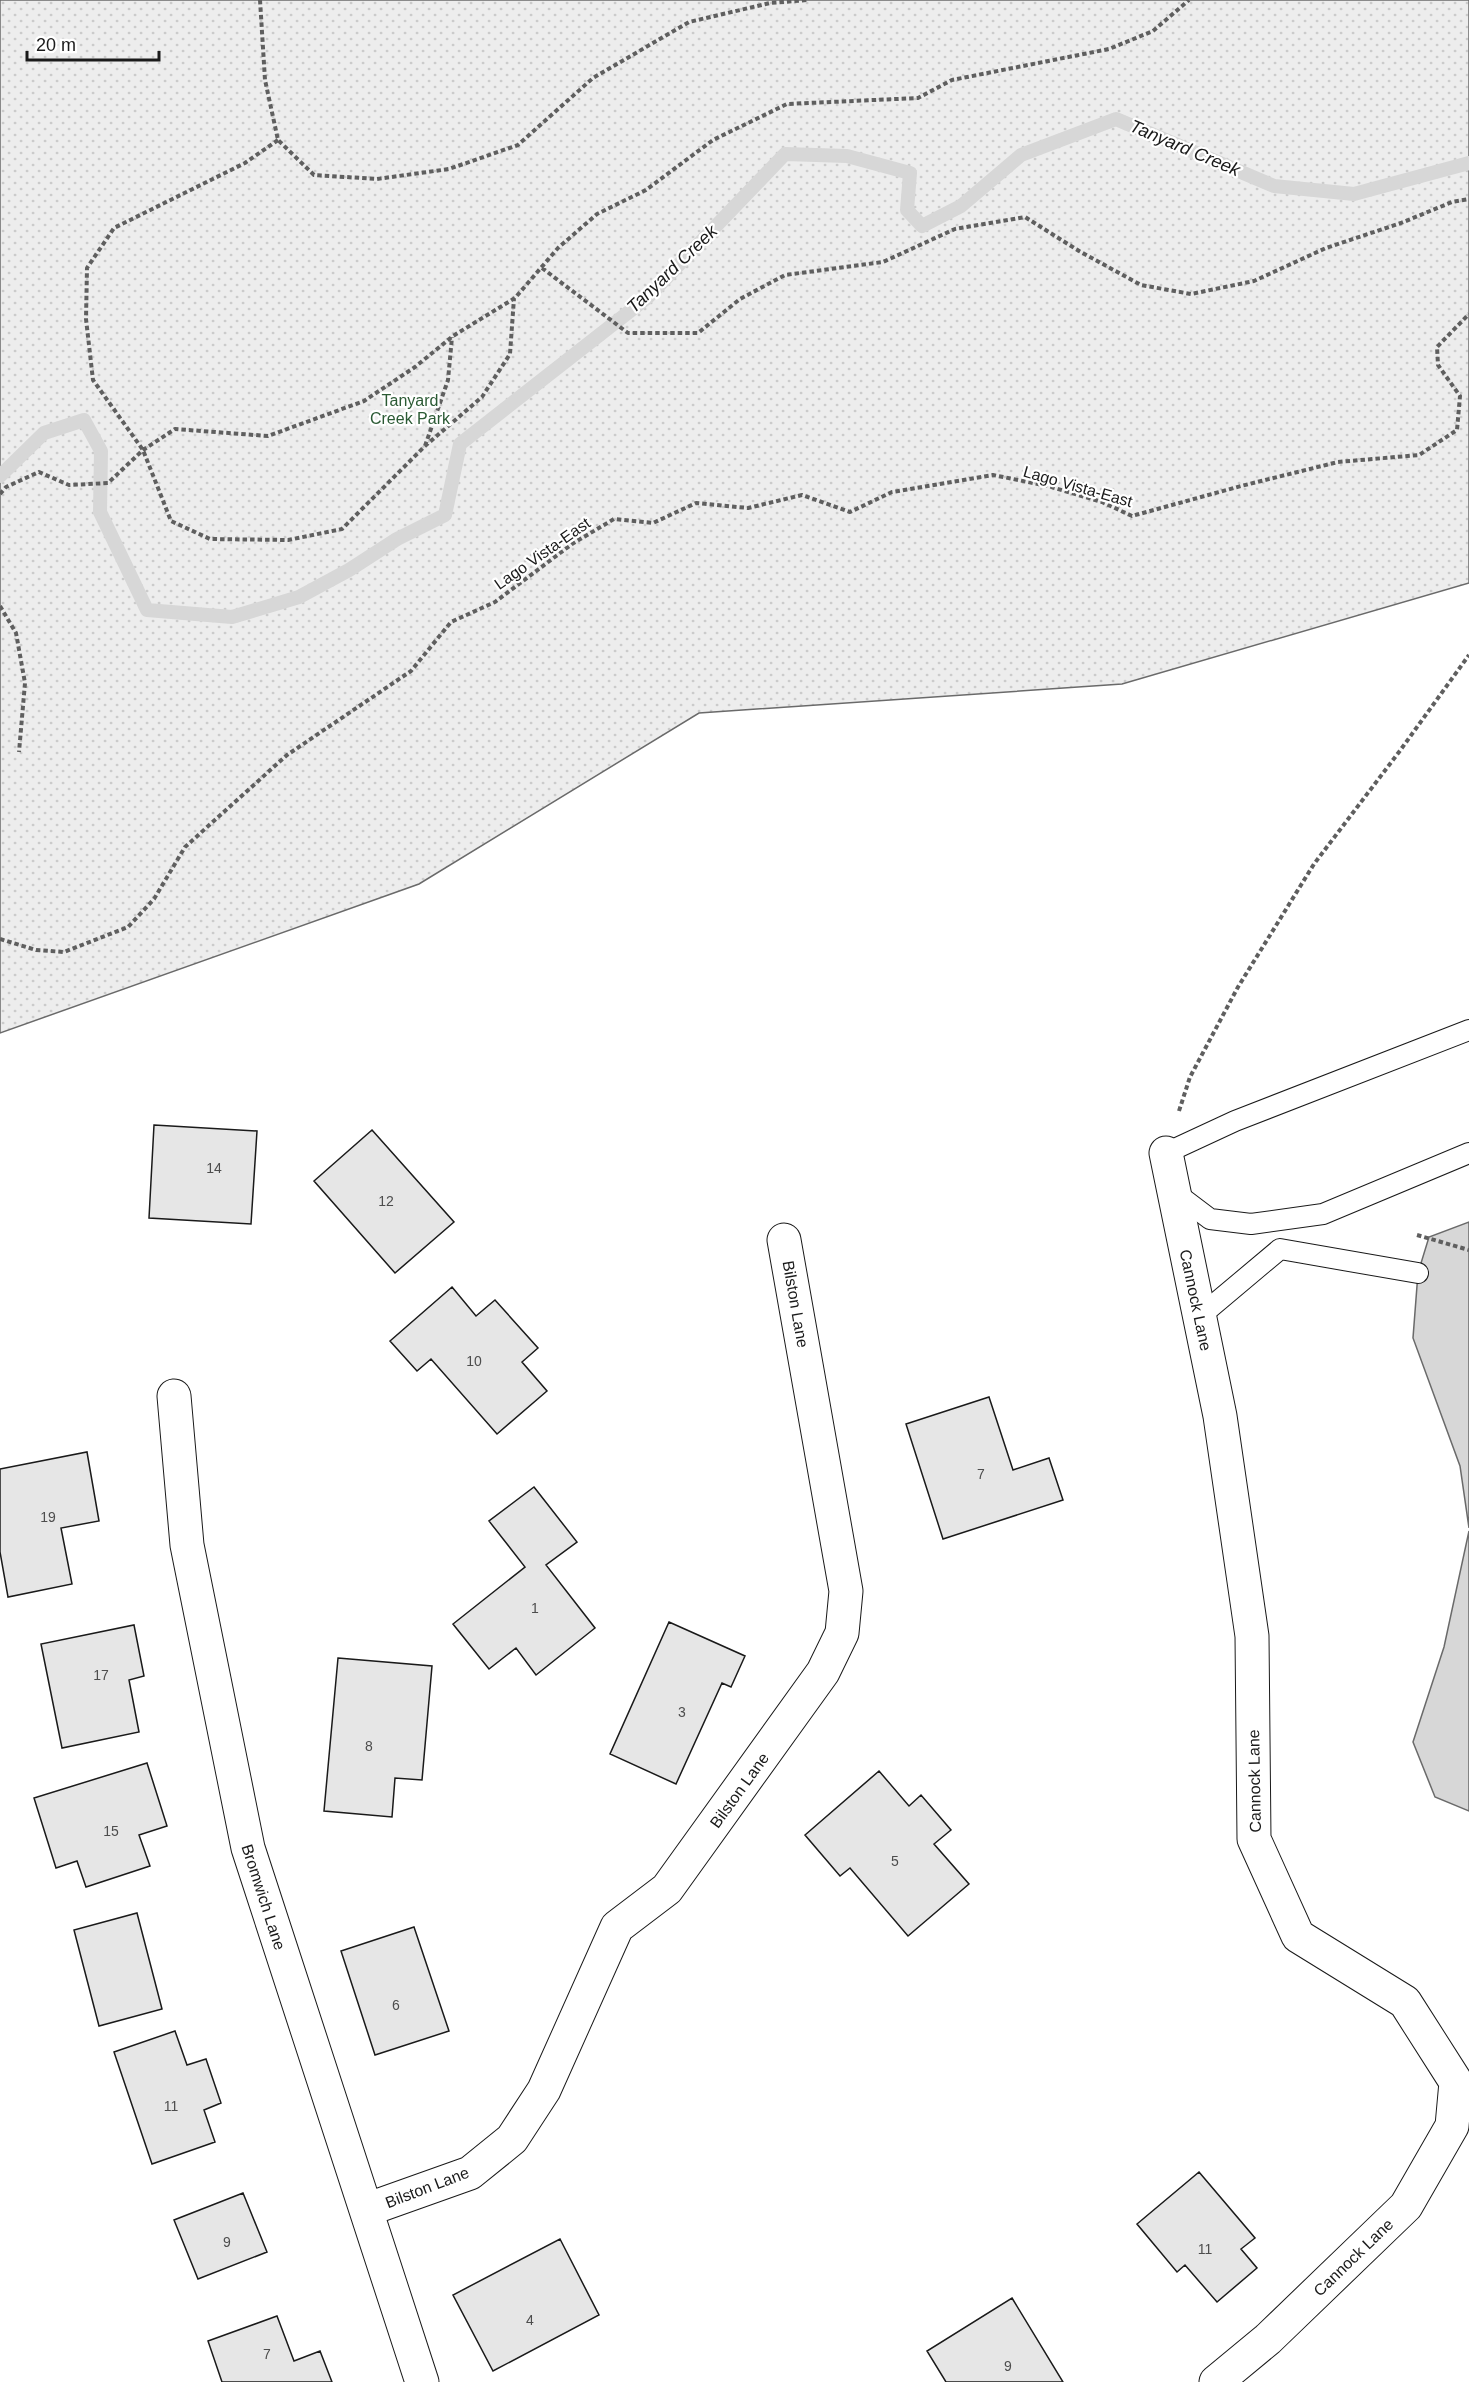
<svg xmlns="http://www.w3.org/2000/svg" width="1469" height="2382" font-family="Arial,sans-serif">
<defs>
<pattern id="green-dots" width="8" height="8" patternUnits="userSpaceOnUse" patternTransform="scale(1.5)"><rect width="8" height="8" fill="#ededed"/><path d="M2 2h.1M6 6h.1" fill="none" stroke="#cbcbcb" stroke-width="1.8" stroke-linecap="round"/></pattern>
</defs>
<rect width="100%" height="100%" fill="#fff"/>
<path fill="url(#green-dots)" stroke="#6a6a6a" stroke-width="1.5" d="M0,0H1469V583L1122,684L699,713L419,884L0,1033Z"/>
<path fill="#d7d7d7" stroke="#6a6a6a" stroke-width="1.5" d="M1469,1222V1528L1460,1466L1413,1338L1418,1273L1429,1237Z
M1469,1531V1811L1435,1797L1413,1742L1444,1647Z"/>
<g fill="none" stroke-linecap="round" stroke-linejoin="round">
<path stroke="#d7d7d7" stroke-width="14" d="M0,476L44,433L84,420L101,451L100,512L147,610L232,617L299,597L349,570L397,539L445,515L460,444L648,297L785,154L847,156L910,173L907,210L922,226L961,206L1021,155L1116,119L1274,186L1354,194L1469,163"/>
</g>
<path fill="#e6e6e6" stroke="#1a1a1a" stroke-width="1.5" d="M154,1125L257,1131L251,1224L149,1218Z
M372,1130L454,1222L395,1273L314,1181Z
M452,1287L476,1316L495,1300L538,1348L522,1362L547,1391L497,1434L431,1359L417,1371L390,1341Z
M989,1397L1013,1470L1049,1458L1063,1500L943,1539L906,1424Z
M87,1452L99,1521L61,1528L72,1584L8,1597L0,1552V1469Z
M534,1487L577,1542L546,1565L595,1628L536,1675L516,1648L489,1669L453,1624L525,1567L489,1521Z
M669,1622L745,1656L731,1687L722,1683L676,1784L610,1754Z
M134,1625L144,1676L129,1680L139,1732L62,1748L41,1644Z
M338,1658L432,1666L422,1780L395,1778L392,1817L324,1811Z
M147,1763L167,1826L139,1835L150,1866L86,1887L77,1861L56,1868L34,1798Z
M879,1771L909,1806L921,1795L951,1830L934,1844L969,1884L908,1936L850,1868L840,1876L805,1835Z
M137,1913L162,2009L99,2026L74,1930Z
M414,1927L449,2031L375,2055L341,1951Z
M175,2031L187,2065L206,2059L221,2103L204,2110L215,2142L152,2164L114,2052Z
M1199,2172L1255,2238L1241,2249L1257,2268L1217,2302L1185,2265L1177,2272L1137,2224Z
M243,2193L267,2252L198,2279L174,2220Z
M560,2239L599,2315L493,2371L453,2295Z
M1012,2298L1063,2382H946L927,2351Z
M277,2316L294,2361L320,2351L332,2382H222L208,2341Z"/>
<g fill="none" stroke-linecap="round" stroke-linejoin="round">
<g stroke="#1a1a1a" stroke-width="22">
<path id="service" d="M1166,1153L1235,1121L1469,1030
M1173,1191L1210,1219L1251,1224L1323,1214L1469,1153
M1199,1317L1280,1249L1418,1273"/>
</g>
<g stroke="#1a1a1a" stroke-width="35">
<path id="minor" d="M1166,1153L1220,1416L1252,1636L1254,1839L1298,1936L1405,2002L1456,2082L1452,2126L1406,2206L1268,2339L1216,2382
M174,1396L187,1545L248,1848L422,2382
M366,2210L470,2173L512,2139L544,2090L617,1927L667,1889L823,1672L842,1633L846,1591L784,1240"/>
</g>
<path stroke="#5f5f5f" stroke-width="4" stroke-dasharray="4.5 3" stroke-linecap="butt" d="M260,0L265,80L278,140L314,175L377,179L449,169L518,145L593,78L689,22L770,3L808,0
M278,140L245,163L114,228L87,268L86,319L93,380L143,450L171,521L210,539L288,540L342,529L425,446L482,397L510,354L514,298
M542,268L628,333H698L740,299L785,275L883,262L955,229L1025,217L1079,251L1141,285L1191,294L1254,281L1326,248L1401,223L1452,202L1469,199
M425,446L448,380L452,337
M0,494L6,487L39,472L69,485L108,483L143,450L175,429L268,436L364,401L415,367L453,336L515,298L558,248L597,214L646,190L713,140L787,104L918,98L952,80L1109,49L1153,31L1189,0
M0,606L16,633L25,683L19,752
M0,939L36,950L64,952L128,927L154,899L185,847L287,755L411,671L451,622L495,602L572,544L614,519L653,523L696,503L748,508L802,495L850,512L892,492L993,475L1048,486L1102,502L1132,516L1241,486L1338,462L1419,455L1457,430L1460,396L1438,365L1437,347L1469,314
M1179,1111L1190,1077L1238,987L1314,864L1399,752L1469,655
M1417,1235L1469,1250"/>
<use href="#service" stroke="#fff" stroke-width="20"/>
<use href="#minor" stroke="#fff" stroke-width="33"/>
</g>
<g text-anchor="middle" stroke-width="4.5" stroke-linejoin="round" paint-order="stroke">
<g font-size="14" fill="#4d4d4d">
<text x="214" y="1173">14</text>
<text x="386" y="1206">12</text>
<text x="474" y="1366">10</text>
<text x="981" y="1479">7</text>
<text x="48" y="1522">19</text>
<text x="535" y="1613">1</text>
<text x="101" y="1680">17</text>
<text x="682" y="1717">3</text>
<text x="369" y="1751">8</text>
<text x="111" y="1836">15</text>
<text x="895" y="1866">5</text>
<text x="396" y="2010">6</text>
<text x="171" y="2111">11</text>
<text x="227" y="2247">9</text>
<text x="1205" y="2254">11</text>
<text x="530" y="2325">4</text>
<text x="267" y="2359">7</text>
<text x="1008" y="2371">9</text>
</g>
<g font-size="16" fill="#2b5a34" stroke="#fff">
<text x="410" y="406">Tanyard<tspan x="410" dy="18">Creek Park</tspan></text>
</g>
<g font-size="16" fill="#1a1a1a" stroke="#fff">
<text transform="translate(1078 486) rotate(16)" y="6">Lago Vista-East</text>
<text transform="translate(542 553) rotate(-35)" y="6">Lago Vista-East</text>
<text transform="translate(1196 1300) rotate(78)" y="6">Cannock Lane</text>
<text transform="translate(796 1304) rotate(80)" y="6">Bilston Lane</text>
<text transform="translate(1254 1781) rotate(-91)" y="6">Cannock Lane</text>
<text transform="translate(739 1790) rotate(-54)" y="6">Bilston Lane</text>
<text transform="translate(264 1897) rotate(72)" y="6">Bromwich Lane</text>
<text transform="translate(427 2187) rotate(-21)" y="6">Bilston Lane</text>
<text transform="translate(1353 2257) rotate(-44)" y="6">Cannock Lane</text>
</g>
<g font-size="18" font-style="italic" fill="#1a1a1a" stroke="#fff">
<text transform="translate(1185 148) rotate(23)" y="6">Tanyard Creek</text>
<text transform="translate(672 269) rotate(-44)" y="6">Tanyard Creek</text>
</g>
</g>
<path d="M27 51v9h132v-9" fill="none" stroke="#1a1a1a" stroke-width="3"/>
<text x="36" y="51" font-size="18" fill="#1a1a1a" stroke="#ffffff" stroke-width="4.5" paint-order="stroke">20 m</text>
</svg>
